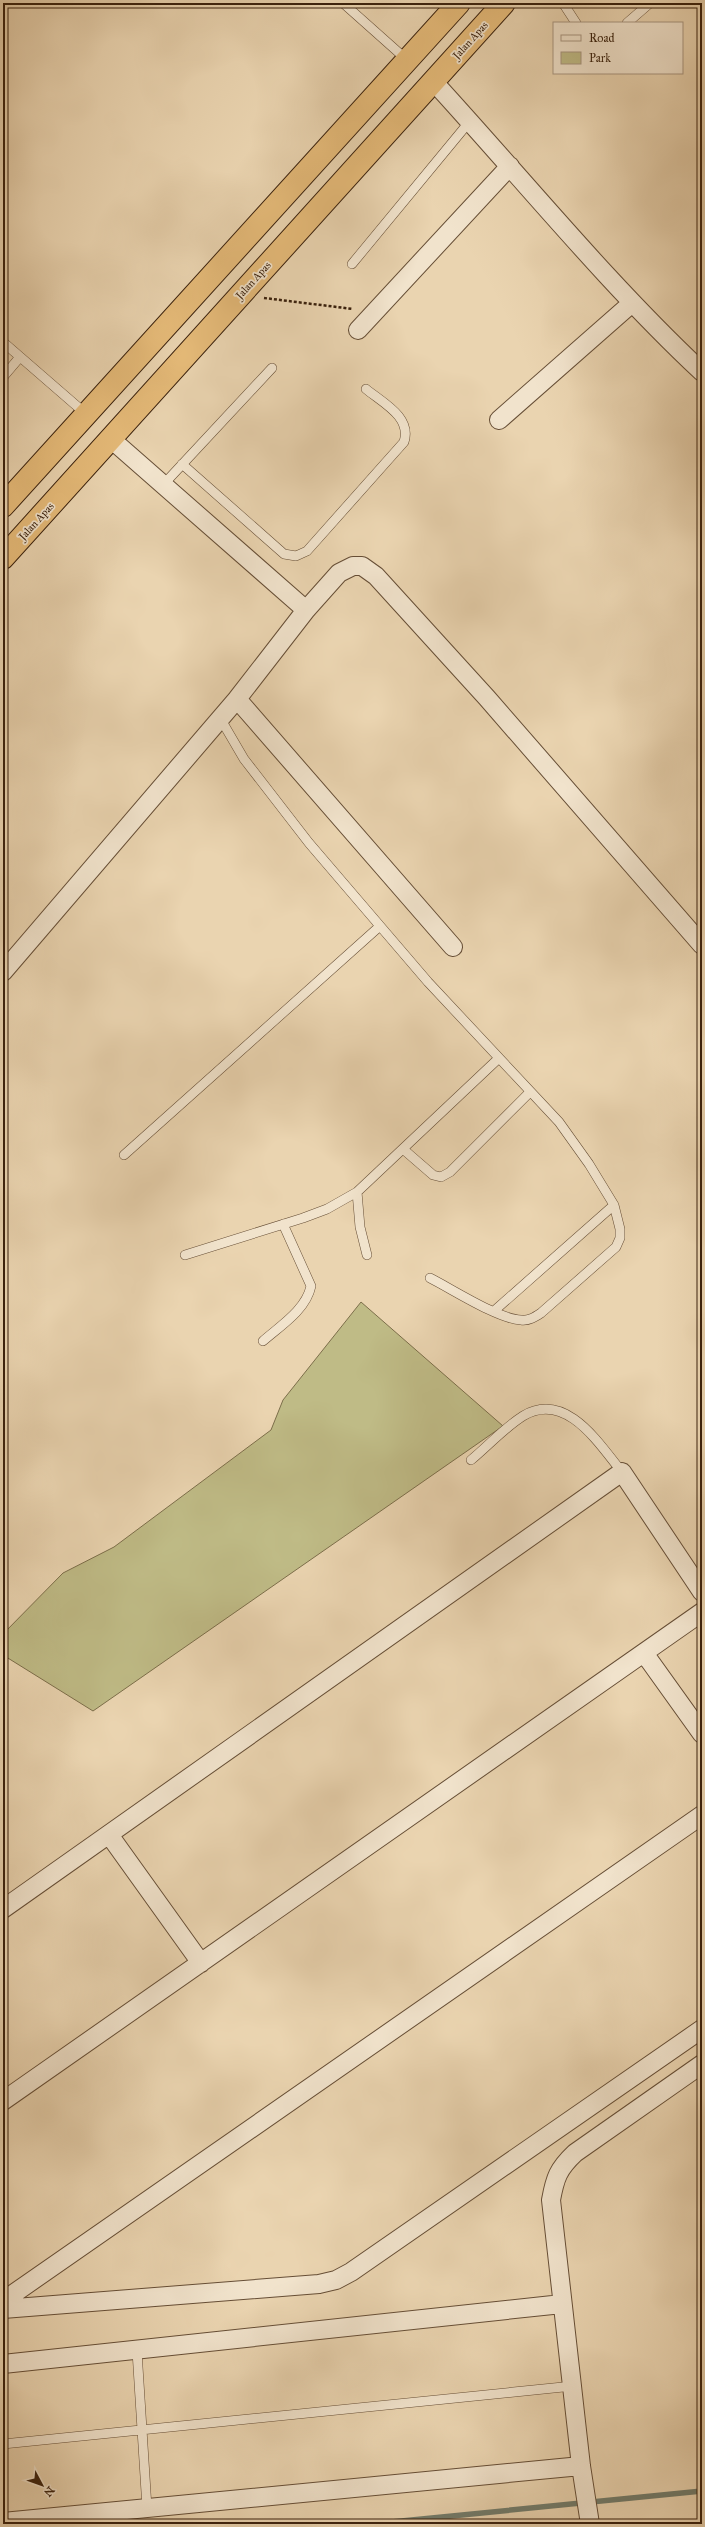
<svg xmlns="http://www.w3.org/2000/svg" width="705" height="2527" font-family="'IM FELL Great Primer',serif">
<rect width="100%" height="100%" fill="#ead4b0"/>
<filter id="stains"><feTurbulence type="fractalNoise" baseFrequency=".005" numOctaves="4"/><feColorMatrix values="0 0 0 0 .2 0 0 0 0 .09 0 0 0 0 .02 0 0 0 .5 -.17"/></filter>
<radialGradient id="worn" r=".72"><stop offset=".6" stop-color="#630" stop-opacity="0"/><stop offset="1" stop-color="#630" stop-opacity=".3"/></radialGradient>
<path fill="#bfbb86" stroke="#7c6e4a" d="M361,1302L503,1426L93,1711L3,1655V1634L63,1573L114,1547L271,1430L283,1400Z"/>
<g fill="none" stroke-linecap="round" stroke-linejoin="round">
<path stroke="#727c6c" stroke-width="5.5" d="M371,2524L702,2491"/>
<g stroke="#664e36" stroke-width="10">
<path id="lane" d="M343,3L407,60
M563,3L576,23
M627,23L650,3
M352,264L470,121
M3,342L86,414
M3,377L20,357
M182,464L284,554L296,556L307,551L404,442C412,417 383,403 366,389
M163,485L272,368
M220,718L244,759L309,843L428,982L559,1122L589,1164L614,1205L620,1229V1238L616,1247L541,1313C535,1317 529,1321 521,1320C498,1319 452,1289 430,1278
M403,1149L433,1175L441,1177L450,1172L530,1092
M124,1155L380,926
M357,1192L360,1227L367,1255
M185,1255L303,1218L327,1209L357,1192L498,1059
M494,1311L614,1205
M263,1341C280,1326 306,1310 311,1286L283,1224
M471,1460C488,1446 504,1428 523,1416C566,1390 599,1444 622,1472
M137,2351L147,2508
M3,2444L573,2386"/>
</g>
<g stroke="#664e36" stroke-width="20">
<path id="street" d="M433,81C522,178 606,282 702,372
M358,330L510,166
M499,420L632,303
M111,439L306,610
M237,699L453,947
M3,972L237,699L306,610L339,573L353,566H362L376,576L487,698L702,945
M644,1653L702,1734
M110,1836L201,1963
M3,1909L622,1472L702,1592
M3,2101L702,1612
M3,2301L702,1815
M3,2309L319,2284L336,2280L351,2272L702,2029
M3,2364L562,2304
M3,2522L581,2466
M590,2524L581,2466L551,2200C555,2178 558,2169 575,2153L702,2064"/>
</g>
<g stroke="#3a210d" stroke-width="24">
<path id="highway" d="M3,506L459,3
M3,558L504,3"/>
</g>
<path stroke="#3a210d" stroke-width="2.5" stroke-dasharray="3 2" stroke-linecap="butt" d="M264,298L353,309"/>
<use href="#lane" stroke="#f1e3cc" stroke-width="9"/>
<use href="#street" stroke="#f1e3cc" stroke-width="18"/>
<use href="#highway" stroke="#e5ba78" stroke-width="22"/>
</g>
<g text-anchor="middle" stroke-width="3.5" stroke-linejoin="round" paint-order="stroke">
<g font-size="11" fill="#3a210d" stroke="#f1e3cc">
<text transform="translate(470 40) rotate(-48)" y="4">Jalan Apas</text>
<text transform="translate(253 280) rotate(-48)" y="4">Jalan Apas</text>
<text transform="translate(36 521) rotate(-48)" y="4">Jalan Apas</text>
</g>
</g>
<rect width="705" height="2527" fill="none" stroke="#ead4b0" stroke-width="16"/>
<rect x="4" y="4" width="697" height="2519" fill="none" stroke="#3a210d" stroke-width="2"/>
<rect x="8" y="8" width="689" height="2511" fill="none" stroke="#3a210d"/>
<rect x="553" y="22" width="130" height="52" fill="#f1e3cc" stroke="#a89580"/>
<rect x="561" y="35" width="20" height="6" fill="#f1e3cc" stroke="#a89580"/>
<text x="589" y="42" font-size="12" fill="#3a210d">Road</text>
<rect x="561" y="52" width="20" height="12" fill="#bfbb86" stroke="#a89580"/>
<text x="589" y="62" font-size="12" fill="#3a210d">Park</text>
<g transform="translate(42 2485) rotate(131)" stroke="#f1e3cc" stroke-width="3" paint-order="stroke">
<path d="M0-3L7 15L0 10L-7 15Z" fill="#3a210d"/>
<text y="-6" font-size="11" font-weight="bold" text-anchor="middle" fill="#3a210d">N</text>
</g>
<rect width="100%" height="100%" filter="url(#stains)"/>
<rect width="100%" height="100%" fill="url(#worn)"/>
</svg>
